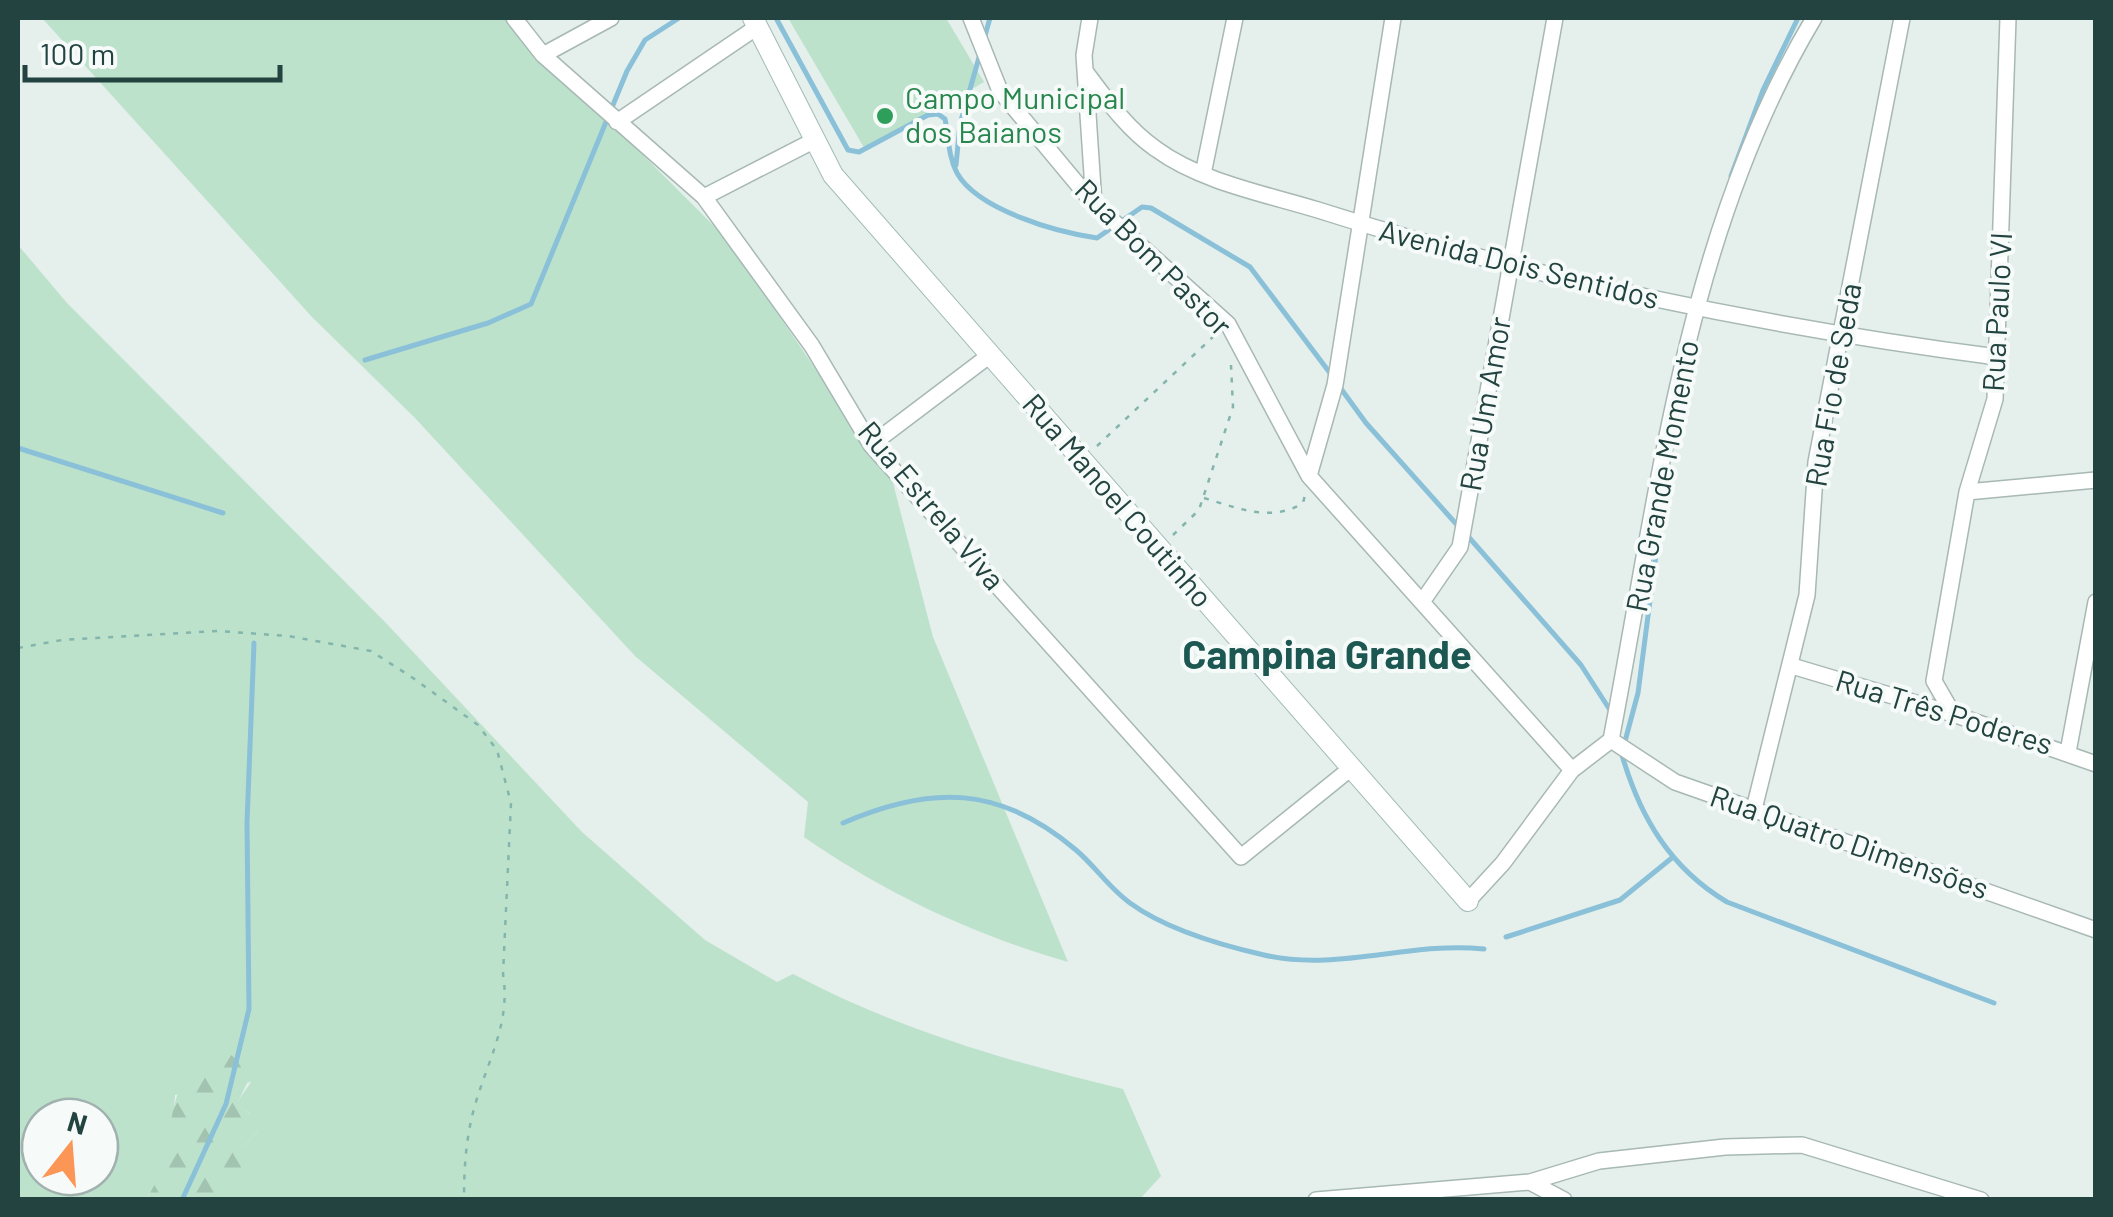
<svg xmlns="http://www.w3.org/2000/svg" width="2113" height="1217" font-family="Barlow,sans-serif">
<defs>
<pattern id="forest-firs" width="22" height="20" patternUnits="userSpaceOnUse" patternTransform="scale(2.5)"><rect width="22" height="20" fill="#bde2cc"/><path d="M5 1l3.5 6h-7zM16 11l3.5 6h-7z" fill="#a2c3b0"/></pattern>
</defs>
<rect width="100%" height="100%" fill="#e5efec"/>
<path fill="#bde2cc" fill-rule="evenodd" d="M42,18H506L727,239L893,483L933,637L1068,962C972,934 886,894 804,837L808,802L635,656L415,418L312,317Z
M788,18H946L984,82L866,151Z
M18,245L67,303L386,623L582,832L705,940L777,982L793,974C899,1030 1007,1061 1123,1089L1161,1176L1139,1200L244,1199V1147L258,1130L249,1113L236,1104L251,1082L175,1095C172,1131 169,1169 146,1199H18ZM40,1117H100V1177H40Z"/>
<path fill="url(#forest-firs)" d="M224,1049L252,1073L237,1104L259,1121L258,1130L244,1147L254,1162L244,1199H146C183,1151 154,1068 224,1049Z"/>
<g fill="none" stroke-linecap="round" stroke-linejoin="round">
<path stroke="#8ac1d8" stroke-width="5" d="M776,18L848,150L859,152L928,115L938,114L945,119C949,138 948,156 957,173C978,210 1056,232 1097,238L1142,207L1151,208L1250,267L1333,377
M984,39L990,18
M956,165L960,124L980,54
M1731,176L1763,90L1798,18
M365,360L488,323L531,304L627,71L645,40L679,18
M1339,386L1366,423L1458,526
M18,448L223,513
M1466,534L1581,665L1610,710
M1624,745L1638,693L1665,485
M1622,755C1640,817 1670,868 1727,902L1994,1003
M843,823C931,785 1000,785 1076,850C1095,866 1109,888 1130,903C1167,930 1220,945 1264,955C1338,972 1410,941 1484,949
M1506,937L1620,900L1673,857
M182,1200L226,1104L249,1009L247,823L254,643"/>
<g stroke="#a7b8b5" stroke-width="18">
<path id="street" d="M514,18L543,55L704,197L812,346L871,445L1241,857L1350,769
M971,18L1000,91L1094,204L1228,324L1309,476L1572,770
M1090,18L1084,55L1094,204
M543,55L611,18
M1085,71C1106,99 1127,129 1156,149C1201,182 1266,194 1318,210C1540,281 1767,327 1997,357
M617,122L757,27
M1203,174L1235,18
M704,197L815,140
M871,445L990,355
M1309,476L1335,385L1393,18
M1967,492L2096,480
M1422,602L1460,547L1555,18
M1792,666L1953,714L2096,764
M1953,714L1934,681L1967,492L1995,399L2008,18
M1611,740L1675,782L2096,930
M2068,752L2096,602
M1754,809L1807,595L1816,462L1902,18
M1468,901L1503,863L1572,770L1611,740C1658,497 1685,233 1814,18
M1530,1182L1564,1200
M1316,1200L1530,1182L1599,1161L1725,1147L1802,1145L1981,1200"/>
</g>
<g stroke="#a2bcb7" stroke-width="22">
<path id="secondary" d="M753,18L833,175L1468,901"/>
</g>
<path stroke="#83b5ac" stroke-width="2.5" stroke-dasharray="5 8" stroke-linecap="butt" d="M1097,446L1215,335
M1204,498C1238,508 1271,523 1303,503L1305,495
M1173,535L1199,510L1233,407L1231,365
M18,648L62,640L218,631L288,636L371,651L413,678L478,725L497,750L511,803L503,974C511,1022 488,1060 475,1105C466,1137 464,1166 464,1200"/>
<use href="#street" stroke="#fff" stroke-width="15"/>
<use href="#secondary" stroke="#fff" stroke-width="20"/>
</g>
<circle fill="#2e9e5b" stroke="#f6fbf9" stroke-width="4" cx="885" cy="116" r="10"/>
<g text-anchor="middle" stroke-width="8" stroke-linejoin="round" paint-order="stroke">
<g font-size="30" fill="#27864d" stroke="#f6fbf9" text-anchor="start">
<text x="905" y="109">Campo Municipal<tspan x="905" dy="34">dos Baianos</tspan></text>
</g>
<g font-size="30" fill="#22433f" stroke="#f6fbf9">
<text transform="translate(1153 258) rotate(45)" y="10">Rua Bom Pastor</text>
<text transform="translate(1519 265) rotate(14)" y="10">Avenida Dois Sentidos</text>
<text transform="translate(1998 312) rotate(-87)" y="10">Rua Paulo VI</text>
<text transform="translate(1834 385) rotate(-80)" y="10">Rua Fio de Seda</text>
<text transform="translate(1486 404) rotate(-80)" y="10">Rua Um Amor</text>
<text transform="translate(1663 476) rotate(-79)" y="10">Rua Grande Momento</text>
<text transform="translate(1117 501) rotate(49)" y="10">Rua Manoel Coutinho</text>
<text transform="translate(931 506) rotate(50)" y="10">Rua Estrela Viva</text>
<text transform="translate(1944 713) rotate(17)" y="10">Rua Três Poderes</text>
<text transform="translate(1849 843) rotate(19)" y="10">Rua Quatro Dimensões</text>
</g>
<g font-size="40" font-weight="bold" fill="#1c5751" stroke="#f6fbf9">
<text x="1327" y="669">Campina Grande</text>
</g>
</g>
<rect width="2113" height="1217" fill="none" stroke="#22433f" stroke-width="40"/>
<g transform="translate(70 1147) rotate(17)"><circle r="48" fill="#f6fbf9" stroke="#a1b1af" stroke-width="2.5"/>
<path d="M0-8L18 38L0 25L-18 38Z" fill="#fc9656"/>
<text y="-15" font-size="28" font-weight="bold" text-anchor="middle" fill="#22433f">N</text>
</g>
<path d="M25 65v15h255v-15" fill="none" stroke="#22433f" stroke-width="5"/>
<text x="40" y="65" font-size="30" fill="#22433f" stroke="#f6fbf9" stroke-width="8" paint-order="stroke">100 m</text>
</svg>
